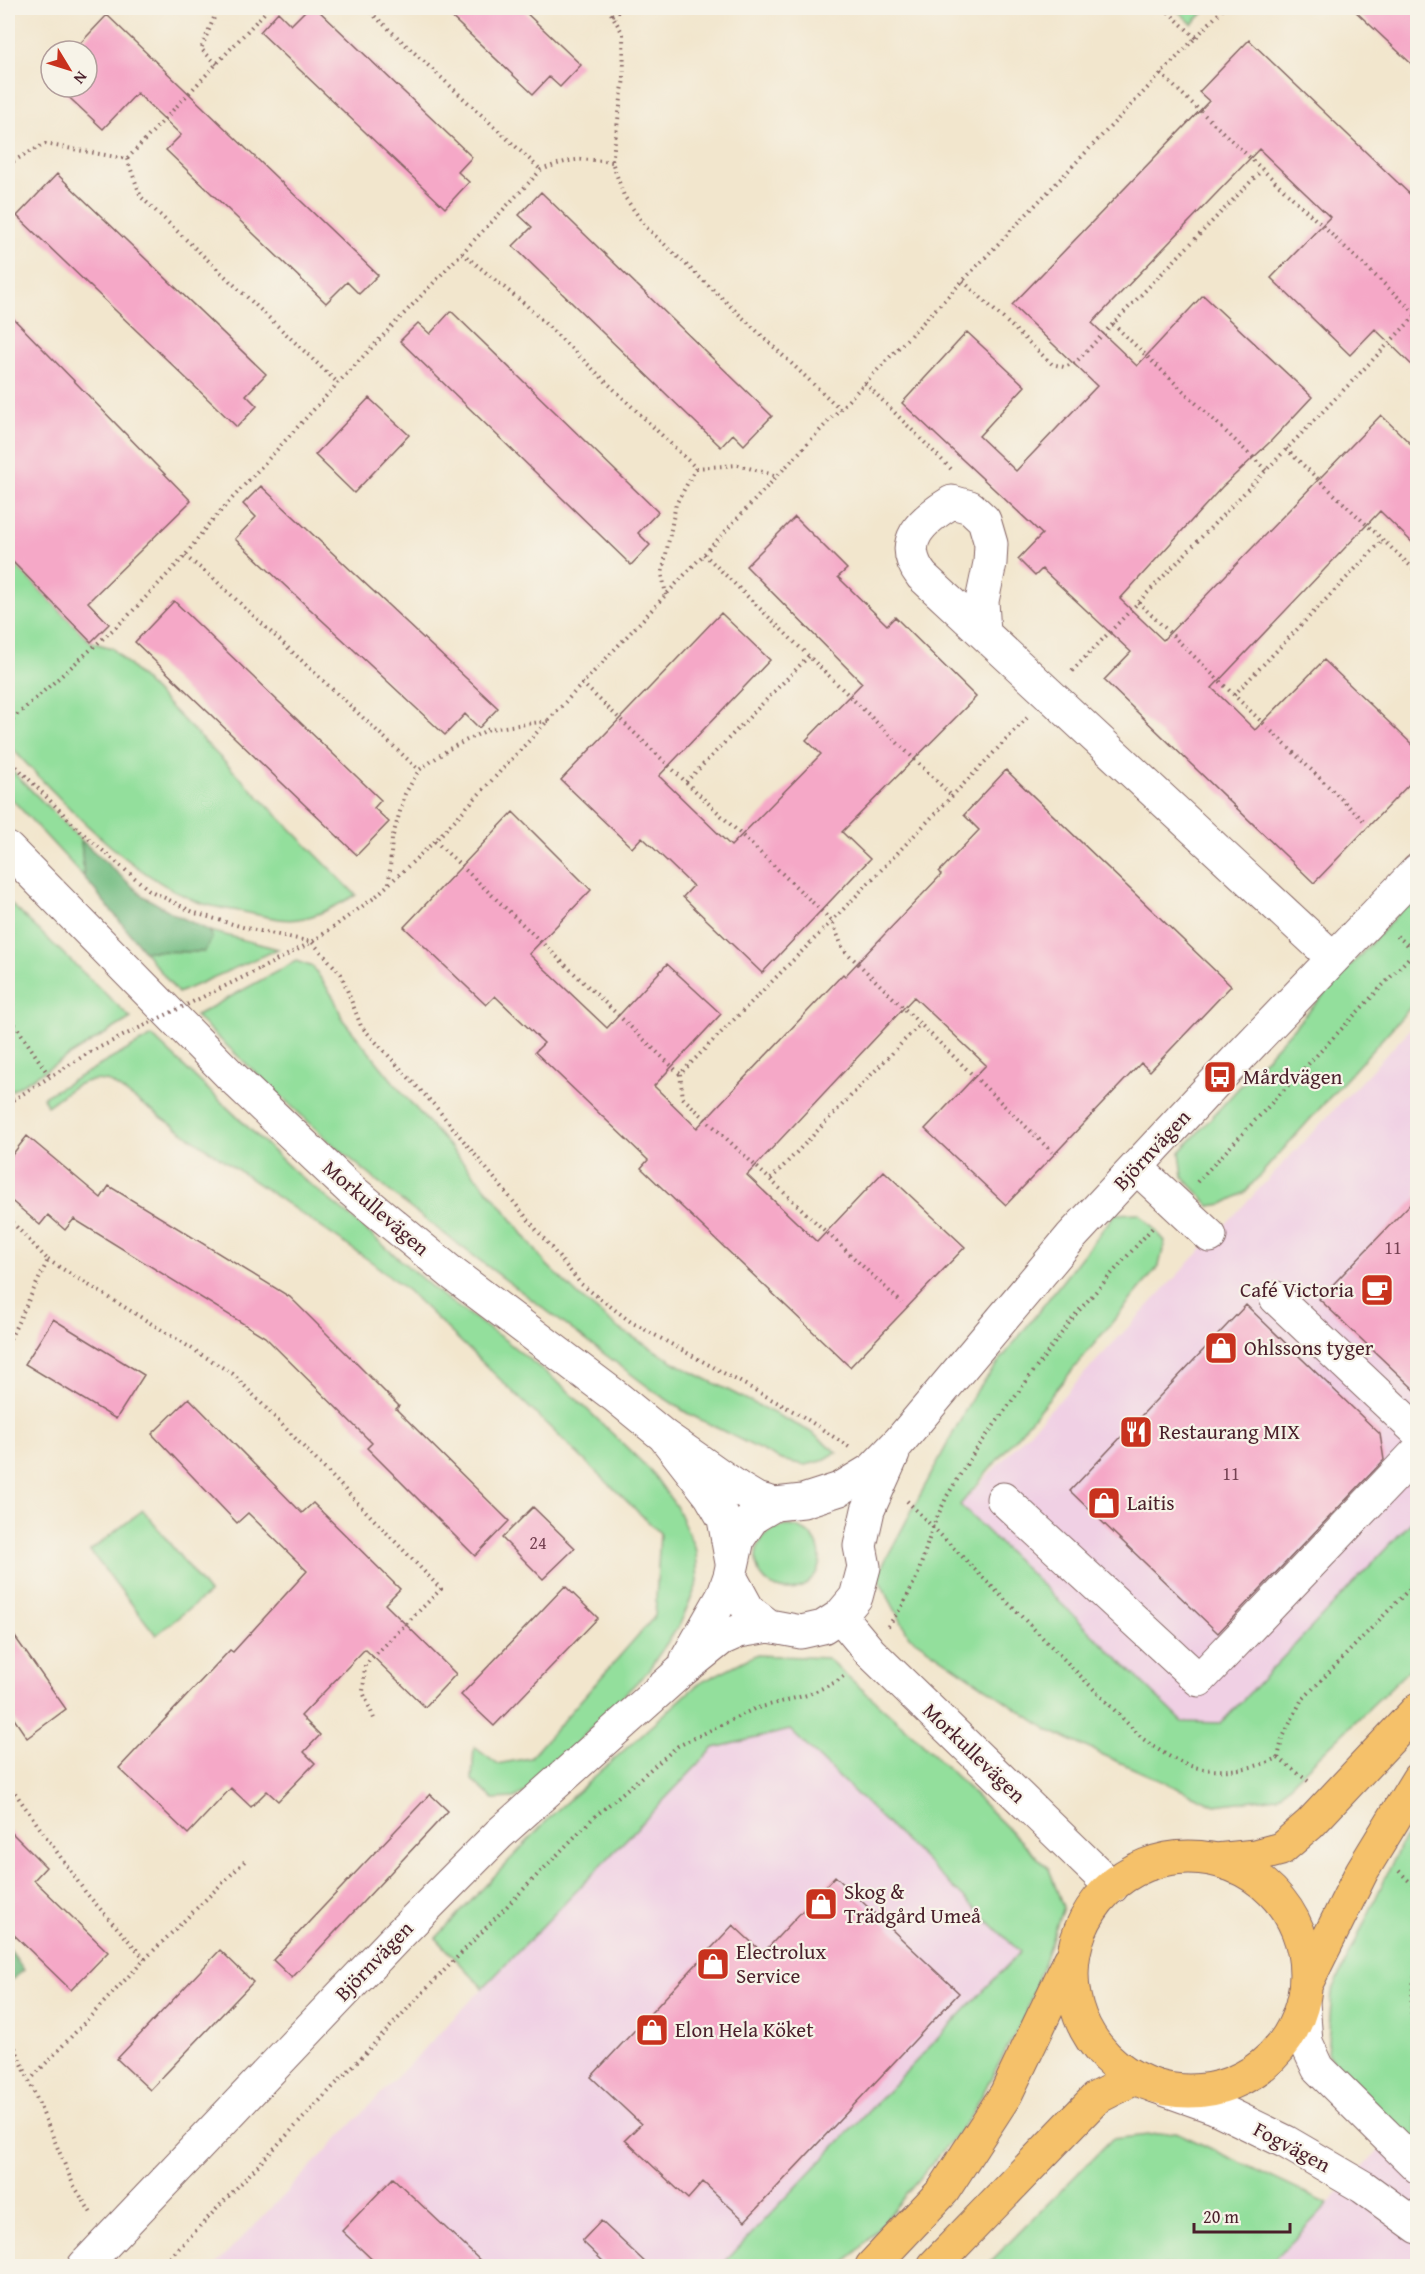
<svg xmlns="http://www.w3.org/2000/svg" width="1425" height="2274" font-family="'Gentium Book Plus',serif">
<rect width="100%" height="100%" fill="#f7f3e8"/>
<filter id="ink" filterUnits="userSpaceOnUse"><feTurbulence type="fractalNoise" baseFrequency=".0167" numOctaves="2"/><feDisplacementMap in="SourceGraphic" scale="12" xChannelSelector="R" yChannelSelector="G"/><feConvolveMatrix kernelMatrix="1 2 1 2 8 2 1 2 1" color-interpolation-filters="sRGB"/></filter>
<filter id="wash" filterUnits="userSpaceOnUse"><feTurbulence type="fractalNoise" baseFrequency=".008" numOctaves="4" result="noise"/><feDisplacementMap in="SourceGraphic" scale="24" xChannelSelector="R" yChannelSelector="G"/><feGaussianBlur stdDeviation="1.35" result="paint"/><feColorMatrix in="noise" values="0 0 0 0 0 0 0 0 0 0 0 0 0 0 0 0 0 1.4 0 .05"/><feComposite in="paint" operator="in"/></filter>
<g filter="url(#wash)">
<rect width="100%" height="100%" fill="#f2e6cd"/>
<path fill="#f0d0e4" d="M1417,1022V1516L1221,1723L1183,1722L960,1505Z
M790,1730L1021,1952L721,2266H215L714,1748Z
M1417,2109V2266H1269L1328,2204Z"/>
<path fill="#93df9c" stroke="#6e7f64" stroke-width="1.5" d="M1175,8H1208L1192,24Z
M8,557L91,642L112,648L356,895C337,905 320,916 298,919C282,922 260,915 244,912C228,909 210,907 195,901C125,871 60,800 8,744Z
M8,767L81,840L84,877L8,795Z
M1417,893V1000L1244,1193L1223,1204L1210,1206L1183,1177L1180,1152Z
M8,901L131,1018L8,1093Z
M210,931L278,949L178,993L144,951L204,952L212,938Z
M296,961L313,967L334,998L343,1020L404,1095L499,1203L547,1265L580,1297L618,1328L682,1367L809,1431L837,1452L822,1461L805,1465L781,1460L687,1413L655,1392L410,1208L330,1142L195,1016Z
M152,1036L296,1173L347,1214L441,1295L505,1340L565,1388L651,1471L676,1506L696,1551L698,1582L680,1624L647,1672L531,1789L514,1798L493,1799L472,1780L474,1747L497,1764L530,1758L655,1616L660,1533L408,1291L373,1263L110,1082C81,1075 70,1090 47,1106L43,1097Z
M1139,1213L1165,1241L1159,1266L960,1505L1183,1722L1221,1723L1417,1516V1662L1277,1797L1215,1805L1050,1731L909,1636L877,1576L974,1394L1115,1214Z
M143,1510L209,1593L156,1635L90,1551Z
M756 1558a32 32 0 1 1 64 0a32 32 0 1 1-64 0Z
M755,1655L827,1658L919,1740L1049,1869L1063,1907L1026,2013L969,2119L870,2238L842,2266H721L1020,1952L790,1730L714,1748L483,1988L436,1938L554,1813L698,1684Z
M1417,1821V2148L1327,2054L1332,1992L1400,1846Z
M1176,2132L1328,2204L1269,2266H986L1112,2139Z"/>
<path fill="#76be84" stroke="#606e58" stroke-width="1.5" d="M81,840L143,896L176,915L210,931L212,938L204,952L144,951L84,877Z
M8,1947L24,1970L8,1983Z"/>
<g id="blocks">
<path fill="#f5a8c7" d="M308,8H316L472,157L458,172L469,182L445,208L260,32L278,12L291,25Z
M442,8H521L581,65L560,87L549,77L533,94Z
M1352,8H1418V70Z
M107,15L378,275L359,294L347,282L326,303L166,150L181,135L137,93L103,129L58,87H87V51H73Z
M1249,40L1418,202V371L1375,329L1350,355L1271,278L1330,217L1259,149L1092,323L1137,366L1203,295L1312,397L1270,442L1222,487L1120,599L1163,640L1381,415L1418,451V548L1380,511L1212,688L1255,730L1324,660L1418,750V775L1314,883L1104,680L1131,652L1042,569L1035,576L1018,559L1042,534L902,403L967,332L1025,386L979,436L1016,471L1097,386L1012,305L1209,101L1199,92Z
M57,174L266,374L246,395L257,406L237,427L17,216Z
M541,192L772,416L744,445L733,434L721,447L513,246L532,227L519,215Z
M451,311L658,512L638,533L650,545L631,565L400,341L418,323L430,334Z
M8,313L191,501L88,602L109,624L91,642L8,557Z
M369,398L409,435L354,493L315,455Z
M261,486L498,708L479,728L465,714L445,735L235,539L256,517L243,504Z
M795,517L847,569L838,577L887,625L895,617L976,697L842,832L870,859L762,973L683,897L693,886L642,837L632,848L561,780L721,613L770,660L659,776L731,846L821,754L806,740L862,683L746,566Z
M174,601L381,800L374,808L389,822L357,855L135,642Z
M1006,770L1231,986L1150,1071L1141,1063L1006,1205L925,1129L986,1065L914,997L747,1175L817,1242L884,1171L965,1247L850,1367L641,1168L648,1160L535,1052L544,1043L495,996L486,1005L404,927L513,812L591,890L529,954L607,1028L667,964L721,1014L654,1086L697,1128L843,974L845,976L941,875L939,872L979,830L964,815Z
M27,1136L101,1198L109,1186L290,1297L399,1406L396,1409L509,1521L475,1556L367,1448L372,1443L265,1337L74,1219L65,1230L48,1215L40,1225L8,1198V1160Z
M1418,1196V1393L1319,1299Z
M1246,1305L1380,1434L1384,1460L1218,1633L1070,1491Z
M53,1319L144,1375L116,1419L25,1364Z
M189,1398L302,1513L313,1503L400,1589L385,1604L456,1674L425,1707L365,1649L301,1716L320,1735L304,1752L315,1763L278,1801L267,1791L251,1807L231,1788L188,1834L119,1768L230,1650L233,1652L307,1571L248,1513L237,1523L152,1434Z
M533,1507L575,1548L543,1579L502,1538Z
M565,1586L598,1618L494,1726L461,1695Z
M8,1627L66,1709L27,1738L8,1710Z
M430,1794L448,1811L292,1978L273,1960Z
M8,1829L46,1867L34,1880L108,1952L71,1990L8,1929Z
M835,1876L959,1993L745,2221L703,2182L688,2199L625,2140L641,2124L591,2077L733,1925L763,1953Z
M220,1950L253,1982L150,2090L117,2059Z
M393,2178L486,2266H379L342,2231Z
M601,2221L649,2266H608L582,2241Z"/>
</g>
</g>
<g filter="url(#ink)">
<use href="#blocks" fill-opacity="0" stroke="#856564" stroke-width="1.5"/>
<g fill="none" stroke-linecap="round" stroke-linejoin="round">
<g stroke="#856564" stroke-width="35">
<path id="minor" d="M984,633L982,601L990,563L991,544L984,520L970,507L952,502C922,520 896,542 922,576L1333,958
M8,849L232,1077L350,1189L453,1274L615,1396L664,1436L710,1495L724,1519L732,1563
M1136,1167L1210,1236
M1276,1298L1418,1432
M664,1436L741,1490L756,1499L775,1504L803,1501L840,1489L873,1469L899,1442L1071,1237L1220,1077L1418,870
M1003,1499L1199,1680L1418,1451
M775,1504L753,1517L738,1539L730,1576L749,1611L769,1626L801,1632L823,1627L840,1616L856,1597L864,1567L860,1546L868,1510L893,1454
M840,1616L870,1652L1112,1887
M687,1659L723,1596L730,1576
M1303,2002L1306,2042L1318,2068L1418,2167
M1155,2086L1214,2107L1286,2142L1363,2187L1418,2227
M84,2266L393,1941L499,1834L680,1672L721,1639L739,1631L769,1626"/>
</g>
<g stroke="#856564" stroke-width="35">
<path id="highway" d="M1072 1974a117 117 0 1 1 234 0a117 117 0 1 1-234 0Z
M1216,1860L1255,1856L1281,1849L1310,1824L1418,1709
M1306,1984L1362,1871L1418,1779
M872,2266L943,2191L1006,2094L1070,1960
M934,2266L1096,2098L1135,2078"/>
</g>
<path stroke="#856564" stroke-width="4" stroke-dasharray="1.5 4.5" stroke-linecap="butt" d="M366,8L541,170
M608,8L623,34L624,78L612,162L624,196L646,227L840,409
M1164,8L1196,38
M612,15L624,8
M217,64L201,49L218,8
M1161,74L1416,314
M127,159L141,197L338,383
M8,164L45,144L127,159L269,8
M462,253L527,306L696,468L738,465L777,476
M963,281L1052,364L1064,367L1075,363L1262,170
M1113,324L1266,470
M865,383L952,470
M1286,449L1418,573
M704,554L952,796
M185,556L213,578L419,770
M666,595L662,574L676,504L696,468
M1138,602L1363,820
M1072,671L1418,313
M582,683L832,921L843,949L1052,1152
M1234,695L1383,540
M8,723L125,619L185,556L206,527L338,383L541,170C572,158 579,158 612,162
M8,758L81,832L149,890L195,913L246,928L312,942L341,974L361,1026L435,1106L581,1284L631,1322L802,1416L849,1447
M686,782L809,656
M435,841L680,1074L832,921L1027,718
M389,883L392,839L405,794L419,770L449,749L489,729L548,721
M1397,936L1415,951
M260,969L312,942L374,898L435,841L840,409L1224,8
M8,1014L50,1077
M680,1074L683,1098L902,1303
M8,1103L90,1052
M771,1179L920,1024
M1197,1182L1418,948
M8,1218L48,1260L8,1343
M48,1260L233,1374L441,1589L365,1665L363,1692L375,1721
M907,1501L1143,1739C1157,1749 1171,1759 1188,1765C1215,1775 1252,1770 1278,1758L1308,1781
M888,1626L903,1605L918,1574L933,1526L947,1496L973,1454L1075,1315L1154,1226
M1278,1758L1282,1739L1301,1701L1418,1580
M8,1783L86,1893L145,1959L30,2080
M1399,1871L1418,1890
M145,1959L246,1860
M1418,1959C1413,1984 1406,2018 1418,2042
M8,2031L73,2184L91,2213
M162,2266L433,1982L593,1818L678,1746L754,1709L807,1695L836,1682L846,1674"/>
<use href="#minor" stroke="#fff" stroke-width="33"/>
<use href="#highway" stroke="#f5c16b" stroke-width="33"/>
<path stroke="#856564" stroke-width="4" stroke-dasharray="1.5 4.5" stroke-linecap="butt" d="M90,1052L260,969"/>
</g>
</g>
<defs>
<g id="bus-square" transform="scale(1.725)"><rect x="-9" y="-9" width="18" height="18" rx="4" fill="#c8321e" stroke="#f7f3e8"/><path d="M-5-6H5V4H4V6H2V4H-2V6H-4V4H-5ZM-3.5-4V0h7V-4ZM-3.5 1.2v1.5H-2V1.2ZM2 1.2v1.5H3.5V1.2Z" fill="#fff"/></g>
<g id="cafe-square" transform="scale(1.725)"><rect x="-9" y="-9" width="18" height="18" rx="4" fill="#c8321e" stroke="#f7f3e8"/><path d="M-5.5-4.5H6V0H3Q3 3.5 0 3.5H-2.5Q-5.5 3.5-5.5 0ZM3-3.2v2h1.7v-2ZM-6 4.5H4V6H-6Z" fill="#fff"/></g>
<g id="shop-square" transform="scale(1.725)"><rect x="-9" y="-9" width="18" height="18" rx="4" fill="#c8321e" stroke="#f7f3e8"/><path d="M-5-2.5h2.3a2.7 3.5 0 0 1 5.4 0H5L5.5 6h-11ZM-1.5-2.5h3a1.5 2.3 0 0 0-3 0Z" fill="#fff"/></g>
<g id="restaurant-square" transform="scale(1.725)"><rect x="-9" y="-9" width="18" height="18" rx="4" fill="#c8321e" stroke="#f7f3e8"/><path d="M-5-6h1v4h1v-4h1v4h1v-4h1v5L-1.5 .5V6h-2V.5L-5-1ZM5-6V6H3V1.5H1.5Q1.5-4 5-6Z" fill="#fff"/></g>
</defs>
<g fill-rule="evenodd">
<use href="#bus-square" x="1220" y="1077"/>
<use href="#cafe-square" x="1377" y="1290"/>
<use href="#shop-square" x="1221" y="1348"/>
<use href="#restaurant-square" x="1136" y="1432"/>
<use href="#shop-square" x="1104" y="1503"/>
<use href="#shop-square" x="821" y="1904"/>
<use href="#shop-square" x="713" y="1964"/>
<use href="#shop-square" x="652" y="2030"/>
</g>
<g text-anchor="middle" stroke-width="4.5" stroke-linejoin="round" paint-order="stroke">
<g font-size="18" fill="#754152">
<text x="1393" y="1254">11</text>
<text x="1231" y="1480">11</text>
<text x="538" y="1549">24</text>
</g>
<g font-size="21" fill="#4a1f2b" stroke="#f7f3e8" text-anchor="start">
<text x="1243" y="1084">Mårdvägen</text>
<text x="1354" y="1297" text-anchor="end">Café Victoria</text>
<text x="1244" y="1355">Ohlssons tyger</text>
<text x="1159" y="1439">Restaurang MIX</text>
<text x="1127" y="1510">Laitis</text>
<text x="844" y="1899">Skog &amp;<tspan x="844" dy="24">Trädgård Umeå</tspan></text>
<text x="736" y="1959">Electrolux<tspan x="736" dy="24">Service</tspan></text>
<text x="675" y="2037">Elon Hela Köket</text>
</g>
<g font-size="21" fill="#4a1f2b" stroke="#f7f3e8">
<text transform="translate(1152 1150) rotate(-47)" y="7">Björnvägen</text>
<text transform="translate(376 1208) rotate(41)" y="7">Morkullevägen</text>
<text transform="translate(974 1753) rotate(44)" y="7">Morkullevägen</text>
<text transform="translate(374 1961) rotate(-46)" y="7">Björnvägen</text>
<text transform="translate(1292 2147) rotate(28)" y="7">Fogvägen</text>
</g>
</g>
<rect width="1425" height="2274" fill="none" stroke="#f7f3e8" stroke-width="30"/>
<g transform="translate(69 69) rotate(128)"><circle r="28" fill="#f7f3e8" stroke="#b29e9c" stroke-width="1.5"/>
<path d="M0-4.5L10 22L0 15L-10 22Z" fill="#c8321e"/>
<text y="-9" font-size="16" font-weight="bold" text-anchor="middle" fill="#4a1f2b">N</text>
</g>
<path d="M1194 2223v9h96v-9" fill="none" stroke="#4a1f2b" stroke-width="3"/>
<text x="1203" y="2223" font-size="18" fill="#4a1f2b" stroke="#f7f3e8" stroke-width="4.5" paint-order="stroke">20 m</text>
</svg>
